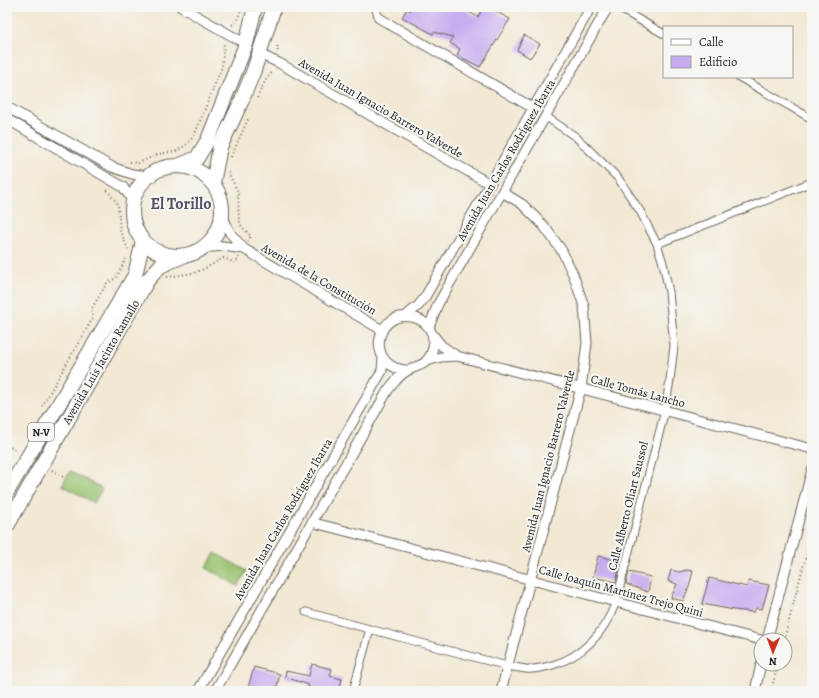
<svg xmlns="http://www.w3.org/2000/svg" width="819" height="698" font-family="Alegreya,serif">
<rect width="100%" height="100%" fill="#f6f6f2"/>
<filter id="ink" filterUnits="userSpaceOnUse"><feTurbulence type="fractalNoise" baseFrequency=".025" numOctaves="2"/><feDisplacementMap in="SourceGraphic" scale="8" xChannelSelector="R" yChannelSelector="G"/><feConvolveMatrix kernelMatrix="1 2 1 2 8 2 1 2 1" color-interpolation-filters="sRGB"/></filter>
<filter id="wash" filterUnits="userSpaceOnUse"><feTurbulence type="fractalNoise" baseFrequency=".012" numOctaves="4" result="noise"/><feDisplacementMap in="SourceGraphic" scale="16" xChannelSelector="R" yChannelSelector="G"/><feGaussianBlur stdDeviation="0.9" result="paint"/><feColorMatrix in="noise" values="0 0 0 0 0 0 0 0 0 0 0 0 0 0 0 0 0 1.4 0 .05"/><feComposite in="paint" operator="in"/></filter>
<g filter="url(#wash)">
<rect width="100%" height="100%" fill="#f2e8d3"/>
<path fill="#99c26f" stroke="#5a6f46" d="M70,471L102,489L94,503L62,485Z
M215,553L247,571L238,586L206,568Z"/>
<g id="blocks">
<path fill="#c6abf0" d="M413,7H459L478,17L483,7H487L510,19L480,67L457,55L460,49L450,43L453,37L434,32L433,34L402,17L407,9L410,11Z
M524,35L540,44L530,58L517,50Z
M598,556L618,561L617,568L619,569L616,582L593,577Z
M671,570L679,572L687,570L693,571L689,587L683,601L671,598L677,584L668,581Z
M629,572L651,577L648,592L626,584Z
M709,578L747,587L748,581L769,585L762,609L756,608L754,612L734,610L702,604Z
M312,664L332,669L330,676L342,679L339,691H322L308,687L309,685L285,677L286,671L309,676Z
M254,667L280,674L276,691H247Z"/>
</g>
</g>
<g filter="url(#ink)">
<use href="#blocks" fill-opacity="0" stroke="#67635c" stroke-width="1"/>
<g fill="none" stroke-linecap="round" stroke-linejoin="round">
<g stroke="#67635c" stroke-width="9">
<path id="pedestrian" d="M375,7L379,18
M617,7L664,34
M739,77L812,119
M657,244L812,182
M306,612L507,666C513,667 520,668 526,669C535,670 544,667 553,665C585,655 604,633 616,602L665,410L670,380L674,346L669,292L663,263L657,244L640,211L618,178L576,137L545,116
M353,691L370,629"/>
</g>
<g stroke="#67635c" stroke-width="11">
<path id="minor" d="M181,7L246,44
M379,18L533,108
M259,54L279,63L490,184
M7,107L112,167L132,174L149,176
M7,119L123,187L133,201
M222,214L230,233L244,249L382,330
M202,248L223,246L244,249
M406,316L419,305L425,297L591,7
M429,327L438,304L608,7
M433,335L442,346L457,356
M427,361L441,357L457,356L812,449
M313,521L318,524L334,528L761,640
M767,640L812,470
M198,691L375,383L382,371L383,357
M215,691L388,390C394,383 399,375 407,371C418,364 424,368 431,354C435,346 434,335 429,328C425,322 418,318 411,317C378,311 367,357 396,368C400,369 404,370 408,370
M501,691L581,388L587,343L584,306L573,274L562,251L544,226L522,204L502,192
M755,691L761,664"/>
</g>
<g stroke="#67635c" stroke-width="16">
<path id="primary" d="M178,166L197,158L208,140L246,44L255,7
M132 211a45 45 0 1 1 90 0a45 45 0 1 1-90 0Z
M213,183L220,147L241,102L254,70L274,7
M7,492L135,275L143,241
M7,526L147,281L160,266L185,255"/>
</g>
<path stroke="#67635c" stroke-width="2" stroke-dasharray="1 3" stroke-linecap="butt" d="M232,25L237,21L241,10
M277,42L278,53
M257,98L265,81L273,71
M231,157L249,117
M130,162L138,163L159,154L177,151L187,144L194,136L222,67L224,42
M228,172L238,192L239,220L242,227L251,236L248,241
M107,190L118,204L120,231L128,249
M167,277L194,273L204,269L223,258L236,263L239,257
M42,406L93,318L92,308L107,283L116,278L126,259
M7,445L17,451
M52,470L63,477
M7,547L12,538
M784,640L812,533
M771,691L778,664"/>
<use href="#pedestrian" stroke="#fff" stroke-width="7"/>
<use href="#minor" stroke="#fff" stroke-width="9"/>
<use href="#primary" stroke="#fff" stroke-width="14"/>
</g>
</g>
<g text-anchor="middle" stroke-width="4" stroke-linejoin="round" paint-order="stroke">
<rect fill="#f6f6f2" stroke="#5d5d5c" stroke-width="1" x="28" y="423" width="26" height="18" rx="3"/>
<g font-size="11" font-weight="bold" fill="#1c1c1c">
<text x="41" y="436">N-V</text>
</g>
<g font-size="12" fill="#1c1c1c" stroke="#f6f6f2">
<text transform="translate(381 108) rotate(30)" y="4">Avenida Juan Ignacio Barrero Valverde</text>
<text transform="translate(506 160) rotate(-60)" y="4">Avenida Juan Carlos Rodríguez Ibarra</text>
<text transform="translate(319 279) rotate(30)" y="4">Avenida de la Constitución</text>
<text transform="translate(101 362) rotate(-60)" y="4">Avenida Luis Jacinto Ramallo</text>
<text transform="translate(638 391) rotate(15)" y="4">Calle Tomás Lancho</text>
<text transform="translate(548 461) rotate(-76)" y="4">Avenida Juan Ignacio Barrero Valverde</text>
<text transform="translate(628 506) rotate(-76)" y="4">Calle Alberto Oliart Saussol</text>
<text transform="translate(283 519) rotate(-60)" y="4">Avenida Juan Carlos Rodríguez Ibarra</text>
<text transform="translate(621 591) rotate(15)" y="4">Calle Joaquín Martínez Trejo Quini</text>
</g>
<g font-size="16" font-weight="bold" fill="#584e66" stroke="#f6f6f2">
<text x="181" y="209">El Torillo</text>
</g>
</g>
<rect width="819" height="698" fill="none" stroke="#f6f6f2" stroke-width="24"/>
<rect x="663" y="26" width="130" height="52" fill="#f6f6f2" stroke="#9f9f9c"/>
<rect x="671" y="39" width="20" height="6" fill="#ffffff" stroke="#9f9f9c"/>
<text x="699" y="46" font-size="12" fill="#1c1c1c">Calle</text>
<rect x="671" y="56" width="20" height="12" fill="#c6abf0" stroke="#9f9f9c"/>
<text x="699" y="66" font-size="12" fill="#1c1c1c">Edificio</text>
<g transform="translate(773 652) rotate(181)"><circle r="19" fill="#f6f6f2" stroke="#9f9f9c"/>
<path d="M0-3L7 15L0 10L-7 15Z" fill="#c8321e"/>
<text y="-6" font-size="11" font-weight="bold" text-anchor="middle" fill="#1c1c1c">N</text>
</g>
</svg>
